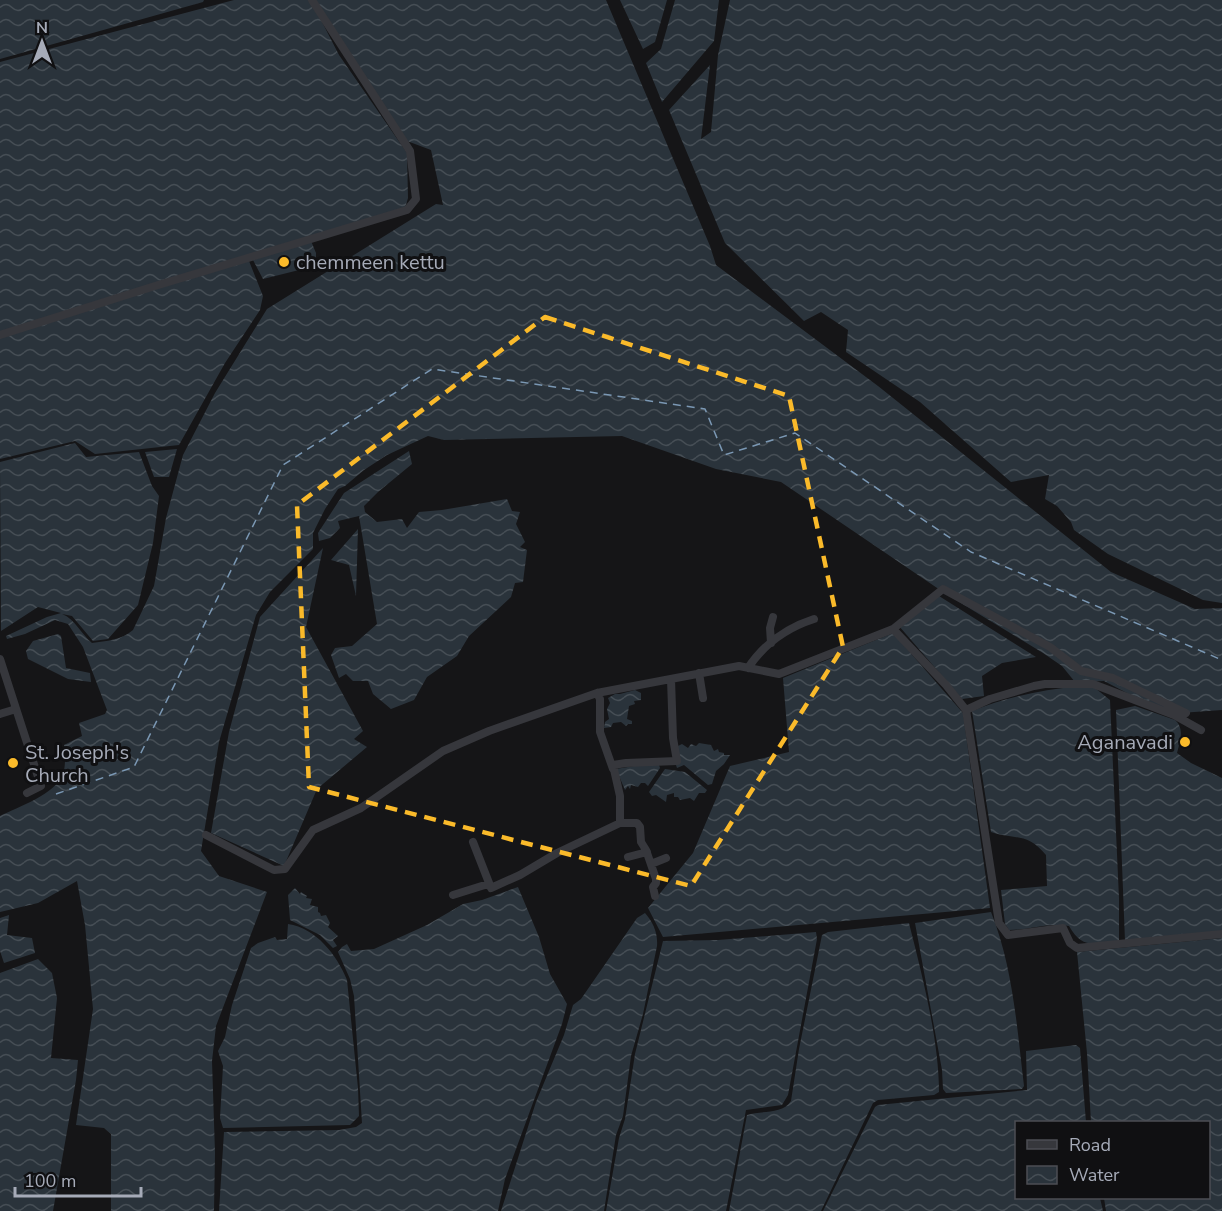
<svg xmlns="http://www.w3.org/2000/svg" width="1222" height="1211" font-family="'Nunito Sans',sans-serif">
<defs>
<pattern id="water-waves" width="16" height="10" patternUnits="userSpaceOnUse" patternTransform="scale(1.5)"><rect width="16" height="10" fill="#2a333b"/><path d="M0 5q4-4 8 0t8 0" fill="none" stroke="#464e55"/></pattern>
</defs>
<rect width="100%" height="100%" fill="#151517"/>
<path fill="url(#water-waves)" d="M0,0H204L203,2L0,59Z
M234,0H308L321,20L339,55L407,153L408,198L405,208L0,333V62Z
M316,0H606L710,246L716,265L878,386L1111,572L1195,609L1222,608V710L1180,713L1146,703L1104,681L1075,682L1062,666L1043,653L946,594L781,482L716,469L622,436L444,440L428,436L387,455L364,470L345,486L338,489L325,509L313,533V549L270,592L256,615L219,742L201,851L219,876L267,892L216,1026L212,1061L215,1153L214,1211H111V1134L104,1128L76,1125L93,1009L85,925L77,881L38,903L0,912V816C18,807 56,794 63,774C66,765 65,755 64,745L82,736L79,723L105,714L107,710L83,647L68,624L55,620L25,634L7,639L6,636L47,617L61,613L38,607L1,631L0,462L75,443L86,457L139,452L152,486L159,496L153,543L138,605L108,639L93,641L72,616L62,614C75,619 82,635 92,643C106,641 122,640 133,630L154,586L166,518L183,455L215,393L267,309L436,204L443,205L431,150L407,141Z
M620,0H667L655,42L643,49Z
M675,0H719L714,41L662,102L646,63L661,49Z
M730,0H1222V603L1203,600L1108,554L1074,530L1071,522L1057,506L1045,499L1049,475L1011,482L920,402L846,352L848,330L821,312L804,321L725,243L669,110L710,65L701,139L711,132L718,55Z
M311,241L316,253V263L303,269L263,279L253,260Z
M249,261L263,296L260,310L225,363L179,445L95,454L75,441L0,459V338L45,322Z
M177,449L169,477H154L145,452Z
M409,451L412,464L378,492L364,506L365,512L377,522L402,519L407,528L419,512L442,510L507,499L512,511L520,512L516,524L525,542L520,547L527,550L523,582L515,583L511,597L469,636L457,656L427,677L414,700L391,709L373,694L368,681H353L346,674L339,678L331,655L335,648L352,646L377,624L359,516L338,521L340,528L330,538L319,541L318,533L344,493Z
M358,529L356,596L349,565L331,560Z
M323,548L306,627L363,731L354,739L367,747L317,789L284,866L211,833L229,732L260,617Z
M939,596L1036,657L1002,663L982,676L984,696L962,699L899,626Z
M893,633L963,713L990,908L663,937L648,908L693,853L730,766L789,752L783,678Z
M58,634L61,636L66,668L90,673L91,682L68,679L28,659L26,651L33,641Z
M1079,686L1095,688L1110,700L1119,898V941C1093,943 1083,950 1069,926C1048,922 1030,930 1009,930L1005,924L1001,890L1047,886L1046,855C1027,832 1015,840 991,832L972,711C1006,697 1042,690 1079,686Z
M635,690L641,693V700L634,701L635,704L629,706L627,719L632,721V724H628L626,726L621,722L613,723L611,727L604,728L605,722L609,719L607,709L610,703L608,698L615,694H620Z
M1135,706L1175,720C1185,729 1180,741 1177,753L1191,763L1222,778V931L1125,941L1116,710Z
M699,743L711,745L714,751L718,749L719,752L724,753V755H730L724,764L716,771L712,784L708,785L684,765L677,768L676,765L678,746L682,744L688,748L691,744L696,746Z
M658,762L660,768L648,786L645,783H641L638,787L631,785L630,789L628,786L625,790L616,769Z
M665,769L685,772L707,790L705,793H699L694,801L690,798L680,800L678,797H674V793L667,795L666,802L656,795L652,796L649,792Z
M518,887L539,937L550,974L567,1004L562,1024L505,1179L498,1211H219L224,1132L339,1130L356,1127L362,1123L354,996L350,979L338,952L342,947L347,944L351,951L374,949L427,925L463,904L482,900Z
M295,888L300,894L301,892L307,896L306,898L312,899L310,905L318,907V912L320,913L321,916L326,915L330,923L328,927L338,936L333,940L337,946L333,948L320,935L290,920L288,895Z
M991,912C1013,967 1017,1028 1024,1086L1022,1089L946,1093L943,1089L942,1070L915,923Z
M645,913C653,922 658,933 657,946L643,1014L631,1056L623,1116L616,1135L604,1211H501L536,1102L564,1035L573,1005L581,999L637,918Z
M9,915L7,935L32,938L35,953L4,963L0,951V918Z
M909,923C922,975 939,1039 939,1092L934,1095L878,1100L873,1103L821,1211H729L747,1115C761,1110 782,1115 791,1101L799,1049L822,935L828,932Z
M288,924C316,928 337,955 347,980L358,1088L359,1116L350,1125L223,1128L220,1118L223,1066L218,1051L225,1037L232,1005L251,948L258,943L275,937L277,940L287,939Z
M816,932L817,939L788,1095L782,1105L746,1110L726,1211H606L619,1138L625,1119L635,1054L663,941L718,940Z
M1222,938V1211H1106L1104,1198H1208V1122H1091L1087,1053L1077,952Z
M38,959L52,973L57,998L51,1058L78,1060L76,1080L53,1211H0V973Z
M1076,1045L1080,1048L1086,1122H1016V1198H1100L1103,1211H823L875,1107L878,1105L1027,1090L1026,1051Z"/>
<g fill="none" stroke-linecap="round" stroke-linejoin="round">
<path stroke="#7b98b4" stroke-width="1.5" stroke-dasharray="8 6" stroke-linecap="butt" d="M56,794L134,767L283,465L432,369L705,409L724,455L795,433L971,552L1222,660"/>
<path stroke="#36373c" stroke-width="8" d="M0,335L155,286L407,210L416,199L410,151L312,0
M893,629L943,589L1050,647L1081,671L1113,678L1186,713
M771,643L770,628L773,617
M0,659L41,786L27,793
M748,668C764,644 786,628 814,619
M699,673L703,698
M597,693L600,699V732L613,769
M966,710L990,699L1034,686L1045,684H1093L1174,715L1201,730
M0,714L16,709
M620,823H637L640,827L641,842L646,850L656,879V883L653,887L655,896
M206,835L274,870L285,869L313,830L361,808L443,751L489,731L597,693L739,666L779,674L893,629L946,685L966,710L999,923L1008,935L1063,928L1070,943L1077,948L1222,934
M473,842L491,888L520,875L557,853L620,823V796L613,765L626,763L677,761L673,738L671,679
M628,857L647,852
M651,864L666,858
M453,895L488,884"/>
</g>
<path fill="none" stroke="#faba2a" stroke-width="4.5" stroke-dasharray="12 8" stroke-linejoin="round" d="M545,317L789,396L843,647L691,886L309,787L297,505Z"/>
<g fill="#faba2a" stroke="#101012" stroke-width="2">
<circle cx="284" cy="262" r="6"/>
<circle cx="1185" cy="742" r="6"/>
<circle cx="13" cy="763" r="6"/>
</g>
<g text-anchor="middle" stroke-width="6" stroke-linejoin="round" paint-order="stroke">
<g font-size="20" fill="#a6abb8" stroke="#101012" text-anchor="start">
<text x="296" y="269">chemmeen kettu</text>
<text x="1173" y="749" text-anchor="end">Aganavadi</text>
<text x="25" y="759">St. Joseph's<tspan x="25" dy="23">Church</tspan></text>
</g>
</g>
<rect x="1015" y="1121" width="195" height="78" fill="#101012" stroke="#4c4e54" stroke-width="1.5"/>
<rect x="1027" y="1140" width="30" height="9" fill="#36373c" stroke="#4c4e54" stroke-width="1.5"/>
<text x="1069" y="1151" font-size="18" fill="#a6abb8">Road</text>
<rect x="1027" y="1166" width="30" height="18" fill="url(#water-waves)" stroke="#4c4e54" stroke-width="1.5"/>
<text x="1069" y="1181" font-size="18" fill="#a6abb8">Water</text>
<g transform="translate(42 42)" stroke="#101012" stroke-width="4.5" paint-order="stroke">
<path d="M0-4.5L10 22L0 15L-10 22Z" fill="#a6abb8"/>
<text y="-9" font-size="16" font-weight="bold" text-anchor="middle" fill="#a6abb8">N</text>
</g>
<path d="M15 1187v9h126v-9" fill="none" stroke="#a6abb8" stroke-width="3"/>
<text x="24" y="1187" font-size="18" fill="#a6abb8" stroke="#101012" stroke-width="4.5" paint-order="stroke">100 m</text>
</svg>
